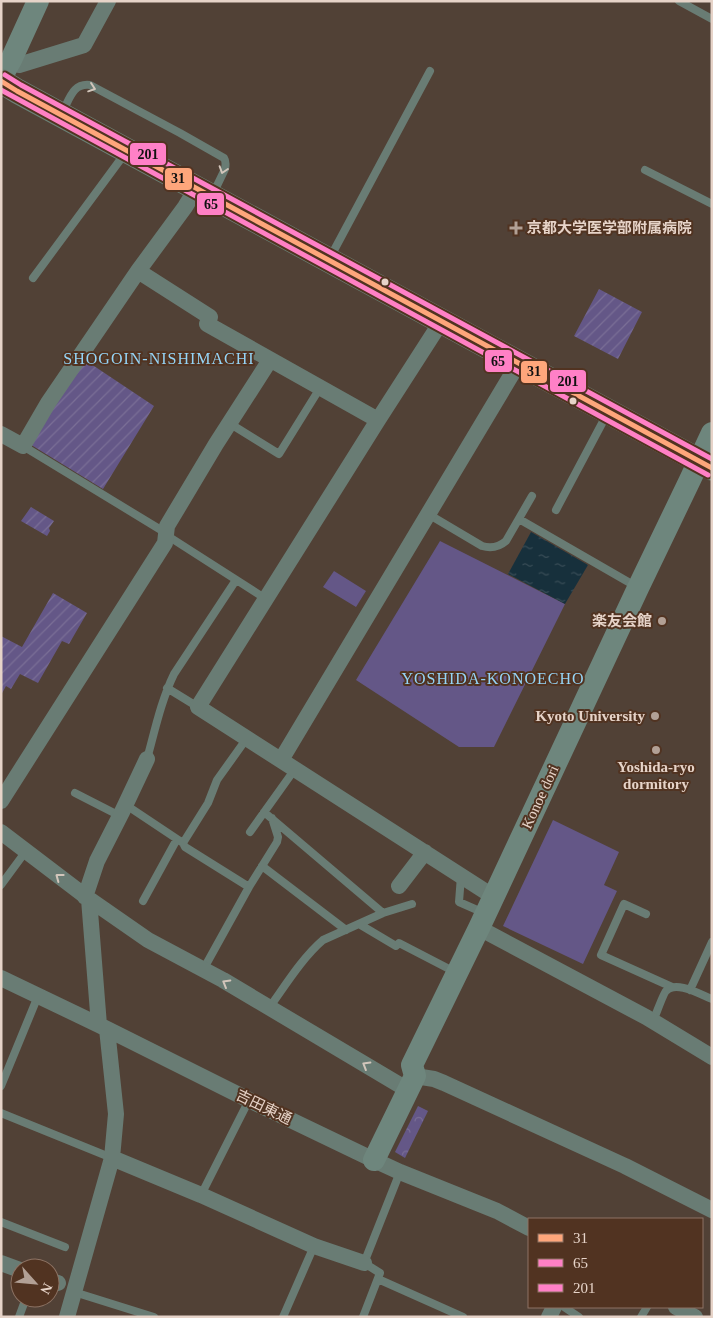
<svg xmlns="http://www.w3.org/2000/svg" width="713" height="1318" font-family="'Times New Roman','Noto Sans JP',serif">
<defs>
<pattern id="forest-crowns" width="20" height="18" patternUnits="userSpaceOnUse" patternTransform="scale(1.25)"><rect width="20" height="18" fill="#645787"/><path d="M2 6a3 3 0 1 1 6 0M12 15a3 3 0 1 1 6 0" fill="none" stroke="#7a6e96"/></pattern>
<pattern id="garden-furrows" width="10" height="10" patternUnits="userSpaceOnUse" patternTransform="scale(1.25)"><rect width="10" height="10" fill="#645787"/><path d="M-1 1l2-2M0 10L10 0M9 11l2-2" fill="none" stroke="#7a6e96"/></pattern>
<pattern id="water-ripples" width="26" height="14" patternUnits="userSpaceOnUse" patternTransform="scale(1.25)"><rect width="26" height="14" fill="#17303c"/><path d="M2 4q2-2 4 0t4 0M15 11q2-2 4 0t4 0" fill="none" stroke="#394d57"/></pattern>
</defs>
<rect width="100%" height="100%" fill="#514136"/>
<path fill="#645787" d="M440,541L565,604L494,747H459L356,680Z
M334,571L366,591L356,607L323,587Z
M553,820L619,852L604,885L617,891L583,964L503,926Z"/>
<path fill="url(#forest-crowns)" d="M418,1106L428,1111L405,1158L395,1152Z"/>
<path fill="url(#garden-furrows)" d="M599,289L642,312L618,359L574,336Z
M82,358L154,406L103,489L28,443Z
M31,507L54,521L49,528L50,531L47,536L21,521Z
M53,593L87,613L69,644L62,641L38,683L20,674L11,689L6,686L1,695V636L22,647Z"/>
<path fill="url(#water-ripples)" d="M531,532L588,565L565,604L508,574Z"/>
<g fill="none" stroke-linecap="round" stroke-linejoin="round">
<path stroke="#697c74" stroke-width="8" d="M679,1L712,19
M63,111C70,98 73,83 90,85L180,133L224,158C226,161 226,164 225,169L213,194
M645,170L712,204
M331,256L430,71
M33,278L126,152
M229,423L279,454L320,388
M23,446L161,530
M556,510L607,414
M428,514L482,546C492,549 499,547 506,541L532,496
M519,519L637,587
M171,538L266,599
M167,688L198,707
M147,759C155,730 161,701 174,674L236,580
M75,793L120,816
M126,805L183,843L208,803L217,780L247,738
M264,812L383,913
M250,832L295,769
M183,843L185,847L249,887L277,842L278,837L272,818
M262,866L346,930
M461,876L459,902L484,913
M1,885L26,851
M143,901L177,839
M646,914L624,904L601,955L672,987
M359,924L396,946L399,943L455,972
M203,970L249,887
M690,990L712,942
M269,1008C285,986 302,958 323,940L383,913L412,904
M653,1021C656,1015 663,994 666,991C676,980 701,995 712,999
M1,1086L38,996
M1,1113L112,1158
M201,1195L249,1100
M1,1222L65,1247
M378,1279L463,1317
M74,1292L154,1317
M564,1307L579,1317
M19,1317L26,1298
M283,1317L314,1246
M363,1317L380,1273L364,1263L400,1172
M641,1317L647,1307"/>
<path stroke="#697c74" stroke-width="16" d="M19,65L84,45L108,1
M138,271L210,317L207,324L378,420
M441,322L378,420L198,707L494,897
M1,434L23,446L48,403L138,271L185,207L196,189
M281,760L518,364
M1,801L165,543L167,526L216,444L270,360
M1,832L89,899L148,940L223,980L408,1090
M399,886L425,852
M85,897L97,861L122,812L147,759
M89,899L99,1025
M479,928L646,1017L712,1057
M1,978L99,1025L249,1100L374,1160L400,1172L497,1211L529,1228
M415,1076L434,1079L444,1083L625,1166L712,1210
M112,1158L201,1195L314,1246L364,1263
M1,1263L20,1270
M50,1281L58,1283
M676,1307L695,1317
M67,1317L112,1158L116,1114L107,1029
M549,1317L554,1307"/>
<path stroke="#6e867d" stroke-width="22" d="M1,78L11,60L38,1
M374,1160L415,1076L412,1065L479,928L638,588L689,482L712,433"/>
<path stroke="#6b8277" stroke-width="25" d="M1,81L17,91L712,468"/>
<g stroke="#513321" stroke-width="9">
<path id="bus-1" d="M1,81L17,91L712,468"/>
</g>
<g stroke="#513321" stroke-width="9">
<path id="bus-2" d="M1,90L708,475"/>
</g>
<g stroke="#513321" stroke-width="9">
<path id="bus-3" d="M5,75L21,85L712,459"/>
</g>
<use href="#bus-1" stroke="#fea67b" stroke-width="5"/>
<use href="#bus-2" stroke="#ff80c5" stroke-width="5"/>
<use href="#bus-3" stroke="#ff80c7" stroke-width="5"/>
</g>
<defs><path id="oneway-chevron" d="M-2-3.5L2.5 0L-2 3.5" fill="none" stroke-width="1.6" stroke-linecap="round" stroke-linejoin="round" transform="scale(1.25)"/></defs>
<g stroke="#d3c6bb">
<use href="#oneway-chevron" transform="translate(92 88) rotate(19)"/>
<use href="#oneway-chevron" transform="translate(223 170) rotate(108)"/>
<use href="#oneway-chevron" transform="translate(59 877) rotate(-143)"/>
<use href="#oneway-chevron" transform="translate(226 983) rotate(-150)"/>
<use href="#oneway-chevron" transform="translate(366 1065) rotate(-149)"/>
</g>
<g fill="#b2a095" stroke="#513321" stroke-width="2">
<path d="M513.5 220.5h5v5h5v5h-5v5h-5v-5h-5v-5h5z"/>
<circle cx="662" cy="621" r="5"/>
<circle cx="655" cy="716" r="5"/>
<circle cx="656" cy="750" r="5"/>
</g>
<g fill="#e6d3c8" stroke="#513321" stroke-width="2">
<circle cx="385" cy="282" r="4.5"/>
<circle cx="573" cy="401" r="4.5"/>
</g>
<g text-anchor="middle" stroke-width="4" stroke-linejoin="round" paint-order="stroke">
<g font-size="15" font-weight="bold" fill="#e6d3c8" stroke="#513321" text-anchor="end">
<text x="527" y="233" text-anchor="start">京都大学医学部附属病院</text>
<text x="652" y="626">楽友会館</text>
<text x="645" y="721">Kyoto University</text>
<text x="656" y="772" text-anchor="middle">Yoshida-ryo<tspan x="656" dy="17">dormitory</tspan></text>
</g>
<g font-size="15" fill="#e6d3c8" stroke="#513321">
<text transform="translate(540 797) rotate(-65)" y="5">Konoe dori</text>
<text transform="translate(264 1107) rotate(26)" y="5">吉田東通</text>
</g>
<g font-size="16" letter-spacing="1" fill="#95d4f6" stroke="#513321">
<text x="159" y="364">SHOGOIN-NISHIMACHI</text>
<text x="493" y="684">YOSHIDA-KONOECHO</text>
</g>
</g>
<g stroke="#513321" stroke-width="2">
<rect x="129" y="142" width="38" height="24" rx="5" fill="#ff80c7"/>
<rect x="164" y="167" width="29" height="24" rx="5" fill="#fea67b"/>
<rect x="196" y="192" width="29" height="24" rx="5" fill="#ff80c5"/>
<rect x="484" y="349" width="29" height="24" rx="5" fill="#ff80c5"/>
<rect x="520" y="360" width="28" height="24" rx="5" fill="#fea67b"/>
<rect x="549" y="369" width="38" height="24" rx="5" fill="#ff80c7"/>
</g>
<g font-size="14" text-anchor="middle" font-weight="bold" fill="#111">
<text x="148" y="159">201</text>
<text x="178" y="183">31</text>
<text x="211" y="209">65</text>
<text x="498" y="366">65</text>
<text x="534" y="376">31</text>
<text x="568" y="386">201</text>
</g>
<rect width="713" height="1318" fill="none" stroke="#e6d3c8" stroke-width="5"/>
<rect x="528" y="1218" width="175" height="90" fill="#513321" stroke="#8d7364"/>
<rect x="538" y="1234" width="25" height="8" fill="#fea67b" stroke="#8d7364"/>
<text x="573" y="1243" font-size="15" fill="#e6d3c8">31</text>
<rect x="538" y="1259" width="25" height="8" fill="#ff80c5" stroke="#8d7364"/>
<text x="573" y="1268" font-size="15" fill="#e6d3c8">65</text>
<rect x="538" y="1284" width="25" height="8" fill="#ff80c7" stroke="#8d7364"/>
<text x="573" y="1293" font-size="15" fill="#e6d3c8">201</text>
<g transform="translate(35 1283) rotate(117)"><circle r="24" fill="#513321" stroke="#8d7364"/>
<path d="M0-4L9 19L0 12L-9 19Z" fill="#b2a095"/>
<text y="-8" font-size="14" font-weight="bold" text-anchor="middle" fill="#e6d3c8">N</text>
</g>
</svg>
